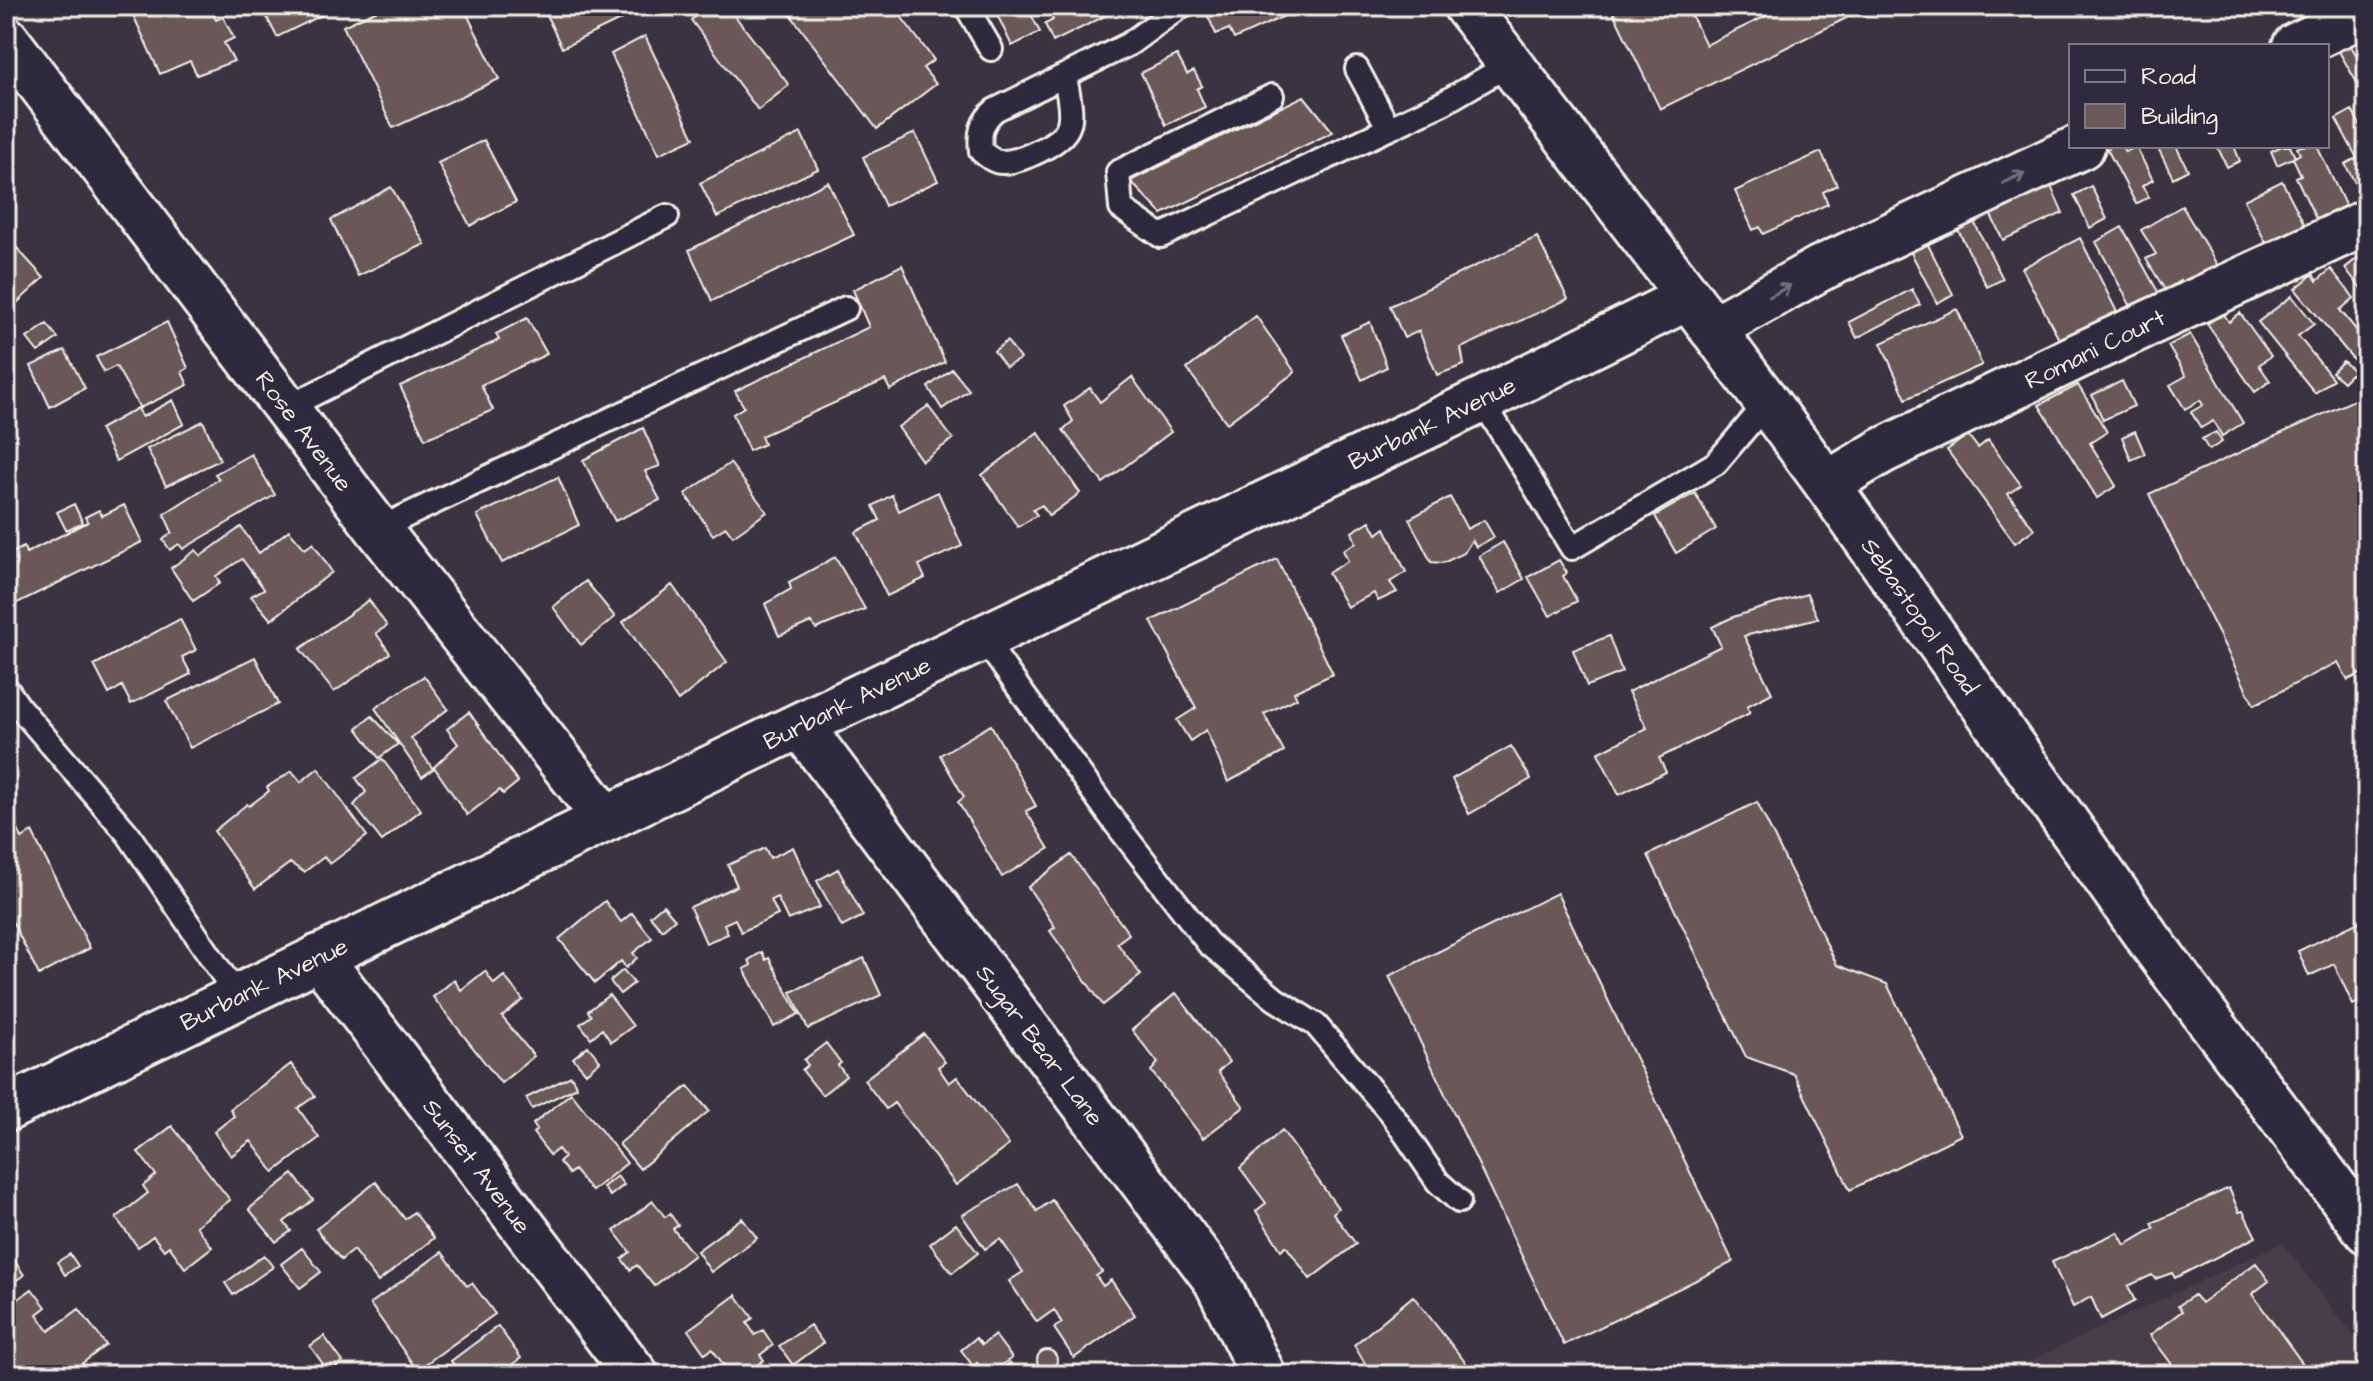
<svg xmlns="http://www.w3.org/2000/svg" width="2373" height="1381" font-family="'Architects Daughter',sans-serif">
<rect width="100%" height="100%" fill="#3b3342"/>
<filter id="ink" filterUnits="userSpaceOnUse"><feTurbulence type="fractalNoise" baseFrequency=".0125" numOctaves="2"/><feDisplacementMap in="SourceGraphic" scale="16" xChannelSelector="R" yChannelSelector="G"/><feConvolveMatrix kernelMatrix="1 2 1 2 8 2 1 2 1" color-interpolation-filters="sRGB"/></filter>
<g filter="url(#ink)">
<path fill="#493e49" d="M2282,1243L2367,1354V1375H2000Z"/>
<path fill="#6a5958" stroke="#f4f1e8" stroke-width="2" d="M129,6H176L177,10L188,6H209L216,20L223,17L234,38L224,43L234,61L197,75L190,61L160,74Z
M261,6H318L322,15L277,37Z
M386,6H463L499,79L393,128L343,26Z
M542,6H649L562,48Z
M708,6H727L789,85L758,110L691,20Z
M784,6H893L934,60L923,68L936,84L877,129Z
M993,6H1027L1040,32L1012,46Z
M1046,6H1125L1053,42L1045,24L1053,20Z
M1221,6H1299L1300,9L1234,39L1229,29L1216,34L1207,14Z
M1610,6H1687L1706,45L1787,6H1871L1660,109Z
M645,36L694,138L659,154L611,54Z
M2348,41L2367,73V84L2360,88L2337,48Z
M1177,55L1187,74L1194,71L1202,86L1197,89L1205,107L1166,125L1141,73Z
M1304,96L1333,132L1162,214L1130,181Z
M2352,110L2367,138V196L2363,198L2345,164L2357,158L2336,119Z
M801,133L818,169L717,217L700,183Z
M915,133L938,181L885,206L863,157Z
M484,140L516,202L470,226L438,163Z
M2112,146H2122L2125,152L2136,147L2153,180L2142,186L2149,197L2136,204L2107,149Z
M2157,146H2176L2188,170L2173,178Z
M2217,146H2234L2240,161L2227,167Z
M2282,146H2290L2295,157L2277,165L2271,151Z
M2301,146H2317L2347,209L2331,218L2329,213L2316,219L2296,177L2301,175L2293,158L2300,154L2297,148Z
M1821,152L1837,185L1823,192L1828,204L1763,234L1760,227L1753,230L1735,191Z
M2046,175L2063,213L2003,240L1985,203Z
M2282,181L2307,229L2269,249L2244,200Z
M828,182L854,235L712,301L689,250Z
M2091,186L2107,219L2090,228L2074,195Z
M391,187L425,244L358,276L331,220Z
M2182,206L2219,268L2184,288L2180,281L2165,290L2146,259L2156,254L2141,230Z
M1970,214L2003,279L1987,287L1954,222Z
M2122,227L2162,299L2135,314L2096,242Z
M1921,231L1953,294L1937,303L1904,239Z
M6,236L44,278L8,311L6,309Z
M1537,237L1568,299L1461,348L1464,365L1437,375L1419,331L1404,338L1390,306Z
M2080,238L2121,320L2064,349L2022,268Z
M2364,253L2367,257V296L2345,268Z
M902,265L945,362L890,390L885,380L761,436L764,444L749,451L733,414L744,407L735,391L869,327L853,290Z
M2331,269L2354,298L2340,310L2367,343V367L2363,371L2295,289L2313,274L2317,281Z
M1912,289L1920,305L1857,338L1849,322Z
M2292,296L2314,324L2298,336L2333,379L2315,393L2258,322Z
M1957,309L1982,365L1906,399L1881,343Z
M2223,313L2229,322L2240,313L2271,356L2259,365L2270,381L2255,392L2207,324Z
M1256,316L1295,372L1227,423L1187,369Z
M527,318L547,354L481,385L493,410L425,439L400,386L499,340L496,334Z
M167,322L188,368L182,372L188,385L140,408L116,366L104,372L96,357Z
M1370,322L1387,367L1362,380L1341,335Z
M47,324L58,338L38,352L27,338Z
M2190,334L2243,423L2222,436L2213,421L2201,428L2191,412L2203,405L2200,400L2185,409L2170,385L2186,376L2168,346Z
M1007,341L1020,359L1006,367L994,351Z
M65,350L85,388L50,407L31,366Z
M2343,361L2354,371L2343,382L2332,372Z
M952,369L969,390L942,409L928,387Z
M1132,377L1171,432L1103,483L1063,430L1073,421L1064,406L1090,388L1100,402Z
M2122,381L2134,406L2103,420L2092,395Z
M2078,385L2107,432L2090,443L2116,486L2097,498L2039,405Z
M2367,394V671L2348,680L2338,662L2254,705L2149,494Z
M173,400L184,424L116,461L100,429L138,408L142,417Z
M928,406L953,439L922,461L898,427Z
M203,421L220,460L166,486L147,449Z
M643,428L660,466L645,471L660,500L615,521L583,460Z
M2135,431L2145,454L2131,460L2122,437Z
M1038,432L1080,493L1049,516L1042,505L1033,510L1037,515L1018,527L982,475Z
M2216,432L2222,442L2209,450L2202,439Z
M1968,435L1978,448L1988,440L2021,485L2008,494L2034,529L2015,543L1947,450Z
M251,454L275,495L183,549L179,544L170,550L163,540L172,532L164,514L219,479L215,474Z
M730,463L767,512L733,536L726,527L713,535L685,494Z
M558,477L579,525L502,563L477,515Z
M938,492L962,546L919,565L925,578L887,596L856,532L880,520L873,506L892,495L899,511Z
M1695,493L1716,529L1676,553L1655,516Z
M1450,497L1467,529L1484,520L1494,537L1476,547L1472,540L1464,553L1443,563L1431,562L1409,519Z
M74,504L83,523L66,530L57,512Z
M124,505L142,542L7,608L6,563L12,560L10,554L24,547L26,553L88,522L85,517L99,510L102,516Z
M1370,521L1377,534L1385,528L1406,572L1390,582L1397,592L1378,601L1374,593L1347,607L1328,573L1348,561L1343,550L1356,543L1352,532Z
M241,527L259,553L289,530L305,549L313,543L332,572L271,620L251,596L264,589L242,559L216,576L220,583L193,601L171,568L196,550L201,556Z
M1503,542L1524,579L1500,593L1479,556Z
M835,557L865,609L816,629L811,622L779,636L765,604L791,589L789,582Z
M1277,559L1333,674L1294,692L1297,698L1264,714L1284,752L1228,782L1206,730L1190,741L1177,720L1196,708L1151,621Z
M1559,560L1567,573L1563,576L1577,601L1550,616L1528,577Z
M586,581L615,617L581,645L553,607Z
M672,585L727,662L678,701L623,622Z
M1807,594L1818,618L1744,636L1772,693L1747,706L1750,713L1659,758L1666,772L1619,795L1598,753L1647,728L1628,692L1721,646L1712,627L1733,617Z
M369,600L387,626L376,633L390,653L334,692L300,649Z
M180,619L196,650L182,657L191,674L131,704L122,686L109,694L94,665Z
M1609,636L1622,672L1587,686L1573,650Z
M255,657L278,704L190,748L166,701Z
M424,676L448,709L411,738L433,769L422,777L375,708Z
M469,712L518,782L503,794L500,790L467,815L434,767L458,744L447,729Z
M372,716L398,744L379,758L357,728Z
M991,725L1036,806L1026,811L1049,849L1002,877L958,802L964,797L940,755Z
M1511,746L1531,779L1469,814L1452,779Z
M382,759L421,810L382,841L354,805L366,792L356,778Z
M318,768L367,836L330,864L324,857L304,872L290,863L255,889L214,831L247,804L249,806L269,791L267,787L292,771L301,782Z
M1757,802L1837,965L1887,984L1961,1135L1850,1190L1794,1074L1746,1057L1648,855Z
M6,806L22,838L32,832L90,948L39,975L6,909Z
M793,847L820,907L788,920L777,897L771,900L778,915L741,932L735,919L724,924L728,934L706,943L690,907L737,886L728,865L765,848L770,858Z
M1071,855L1129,934L1117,943L1141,975L1103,1005L1050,931L1055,927L1028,887Z
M838,869L863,916L842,927L817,881Z
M1557,893L1733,1262L1564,1345L1389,976Z
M605,901L621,922L632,913L652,938L633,953L637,958L626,968L621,961L595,983L559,939Z
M663,905L675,919L662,930L650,916Z
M2367,918V998L2353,1005L2334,964L2309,976L2298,951Z
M762,952L766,960L769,958L799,1014L774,1027L744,969L751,965L749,960Z
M864,958L881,995L808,1029L791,992Z
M623,970L634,983L620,994L610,981Z
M485,971L494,984L504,976L523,1000L502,1017L534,1056L501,1083L433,997L454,980L461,990Z
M1176,993L1229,1062L1218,1072L1244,1107L1203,1138L1151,1071L1158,1063L1132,1030Z
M609,995L633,1026L611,1042L602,1029L591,1038L580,1024L591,1016L588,1011Z
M924,1034L945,1062L938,1067L949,1083L957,1077L1009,1145L956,1185L894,1103L886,1109L864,1080Z
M826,1043L841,1063L838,1065L846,1076L822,1095L802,1070L808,1065L804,1060Z
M588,1046L600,1061L586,1073L573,1058Z
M291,1064L315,1096L298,1108L319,1138L274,1172L251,1141L231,1156L214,1132L234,1116L230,1109Z
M571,1076L577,1087L532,1109L526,1098Z
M688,1086L709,1111L640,1169L619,1144Z
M571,1093L627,1163L592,1191L574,1170L569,1174L559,1162L564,1157L558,1149L550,1155L533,1133L537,1130L533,1124Z
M172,1126L230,1200L196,1226L212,1247L185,1268L169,1246L164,1250L153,1236L138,1247L116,1218L148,1193L143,1186L156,1175L138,1152Z
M1282,1130L1338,1208L1333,1213L1356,1244L1310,1279L1286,1246L1281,1250L1256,1211L1266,1203L1240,1168Z
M293,1174L313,1200L284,1222L291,1231L276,1242L249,1209Z
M617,1176L624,1185L610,1196L603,1187Z
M376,1182L405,1219L414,1212L434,1238L378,1282L353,1250L341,1260L316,1229Z
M1018,1184L1037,1211L1052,1200L1102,1272L1096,1276L1103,1286L1111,1280L1135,1315L1074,1358L1054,1328L1062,1323L1054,1310L1037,1322L1009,1281L1023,1272L1000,1239L985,1249L962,1215Z
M2229,1188L2239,1212L2243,1211L2256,1237L2175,1278L2172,1273L2155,1279L2152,1275L2128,1286L2135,1301L2101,1319L2091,1297L2073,1307L2052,1262L2118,1232L2125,1245L2154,1228L2152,1223Z
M653,1201L665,1217L670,1214L678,1225L673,1229L694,1255L654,1286L637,1265L630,1270L622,1259L630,1252L614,1231Z
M742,1218L757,1238L711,1272L697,1251Z
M956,1224L978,1253L952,1273L930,1244Z
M6,1248L24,1275L6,1287Z
M302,1248L321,1272L300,1288L281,1264Z
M442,1252L467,1286L472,1283L495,1314L417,1370L370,1304Z
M70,1254L78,1266L65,1275L57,1262Z
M264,1255L273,1267L233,1295L225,1283Z
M2256,1263L2269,1281L2252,1294L2311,1375H2180L2150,1335L2182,1311L2178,1306L2194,1295L2201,1303Z
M32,1289L46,1307L37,1314L49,1331L79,1309L106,1345L67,1375H6V1308Z
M736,1295L753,1318L747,1323L755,1335L763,1330L773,1345L760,1355L764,1360L744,1375H731L712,1349L705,1354L688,1330Z
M1413,1296L1469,1367L1457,1375H1394L1390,1370L1385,1375H1372L1354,1345Z
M810,1325L823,1343L793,1365L779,1346Z
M498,1326L521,1358L513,1364L522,1375H461L451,1361Z
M995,1335L1012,1358L986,1375L977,1363L973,1366L961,1350L976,1338L982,1345Z
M324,1336L343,1362L329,1372L310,1346Z
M1037 1360a10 10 0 1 1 20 0a10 10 0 1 1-20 0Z
M1010,1363L1020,1375H995Z"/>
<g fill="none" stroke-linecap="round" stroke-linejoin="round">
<g stroke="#f4f1e8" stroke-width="28">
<path id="lane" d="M966,6L991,49
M1357,69L1389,129
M1065,77C1067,91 1074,113 1068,127C1061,144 1020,162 1003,162C995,163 987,156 981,151C979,133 981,122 995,110L1129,44L1181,6
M1272,96L1118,172L1121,208L1161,236L1445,102L1510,64
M1482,400L1572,548L1716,463L1767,403
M286,408L667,216
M378,529L846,308
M983,638L1116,824L1208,943L1275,999L1316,1025L1393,1116L1438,1182L1459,1201
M6,688L19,707L128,834L238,997"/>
</g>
<g stroke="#f4f1e8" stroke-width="50">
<path id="street" d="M6,39L378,529L606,819
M2295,46L2367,12
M1712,329L1819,269L2082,146
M1827,484L1882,451L2080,355L2367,222
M800,725L1216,1280L1263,1375
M319,957L636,1375
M6,1109L800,725L1482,400L1689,297"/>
</g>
<g stroke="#f4f1e8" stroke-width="50">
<path id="secondary" d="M1466,6L1689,297L1827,484L2148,938L2367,1231"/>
</g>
<use href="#lane" stroke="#2f2a3d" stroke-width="22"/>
<use href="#street" stroke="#2f2a3d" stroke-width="44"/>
<use href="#secondary" stroke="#2f2a3d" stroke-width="44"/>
</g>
<defs><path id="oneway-shaft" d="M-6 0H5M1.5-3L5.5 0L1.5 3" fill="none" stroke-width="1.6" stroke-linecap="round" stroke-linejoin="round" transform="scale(2)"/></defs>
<g stroke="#747079">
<use href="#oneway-shaft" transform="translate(2014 178) rotate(-25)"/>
<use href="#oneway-shaft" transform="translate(1780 291) rotate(-29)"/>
</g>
</g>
<g text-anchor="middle" stroke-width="8" stroke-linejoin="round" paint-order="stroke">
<g font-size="24" fill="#f4f1e8" stroke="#2f2a3d">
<text transform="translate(2095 349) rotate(-26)" y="8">Romani Court</text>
<text transform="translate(1432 423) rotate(-26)" y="8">Burbank Avenue</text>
<text transform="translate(304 431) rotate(53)" y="8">Rose Avenue</text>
<text transform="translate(1920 616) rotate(55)" y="8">Sebastopol Road</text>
<text transform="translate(847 703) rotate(-26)" y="8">Burbank Avenue</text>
<text transform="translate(264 984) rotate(-26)" y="8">Burbank Avenue</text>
<text transform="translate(1040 1045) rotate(53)" y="8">Sugar Bear Lane</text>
<text transform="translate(477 1166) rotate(53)" y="8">Sunset Avenue</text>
</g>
</g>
<rect width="2373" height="1381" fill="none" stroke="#2f2a3d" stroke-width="32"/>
<rect x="16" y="16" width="2341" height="1349" fill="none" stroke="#f4f1e8" stroke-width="3" filter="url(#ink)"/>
<rect x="2069" y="44" width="260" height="104" fill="#2f2a3d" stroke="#7e7a81" stroke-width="2"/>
<rect x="2085" y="70" width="40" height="12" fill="#2f2a3d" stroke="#7e7a81" stroke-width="2"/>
<text x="2141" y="84" font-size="24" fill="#f4f1e8">Road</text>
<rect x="2085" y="104" width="40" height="24" fill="#6a5958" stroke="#7e7a81" stroke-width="2"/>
<text x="2141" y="124" font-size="24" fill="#f4f1e8">Building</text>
</svg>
